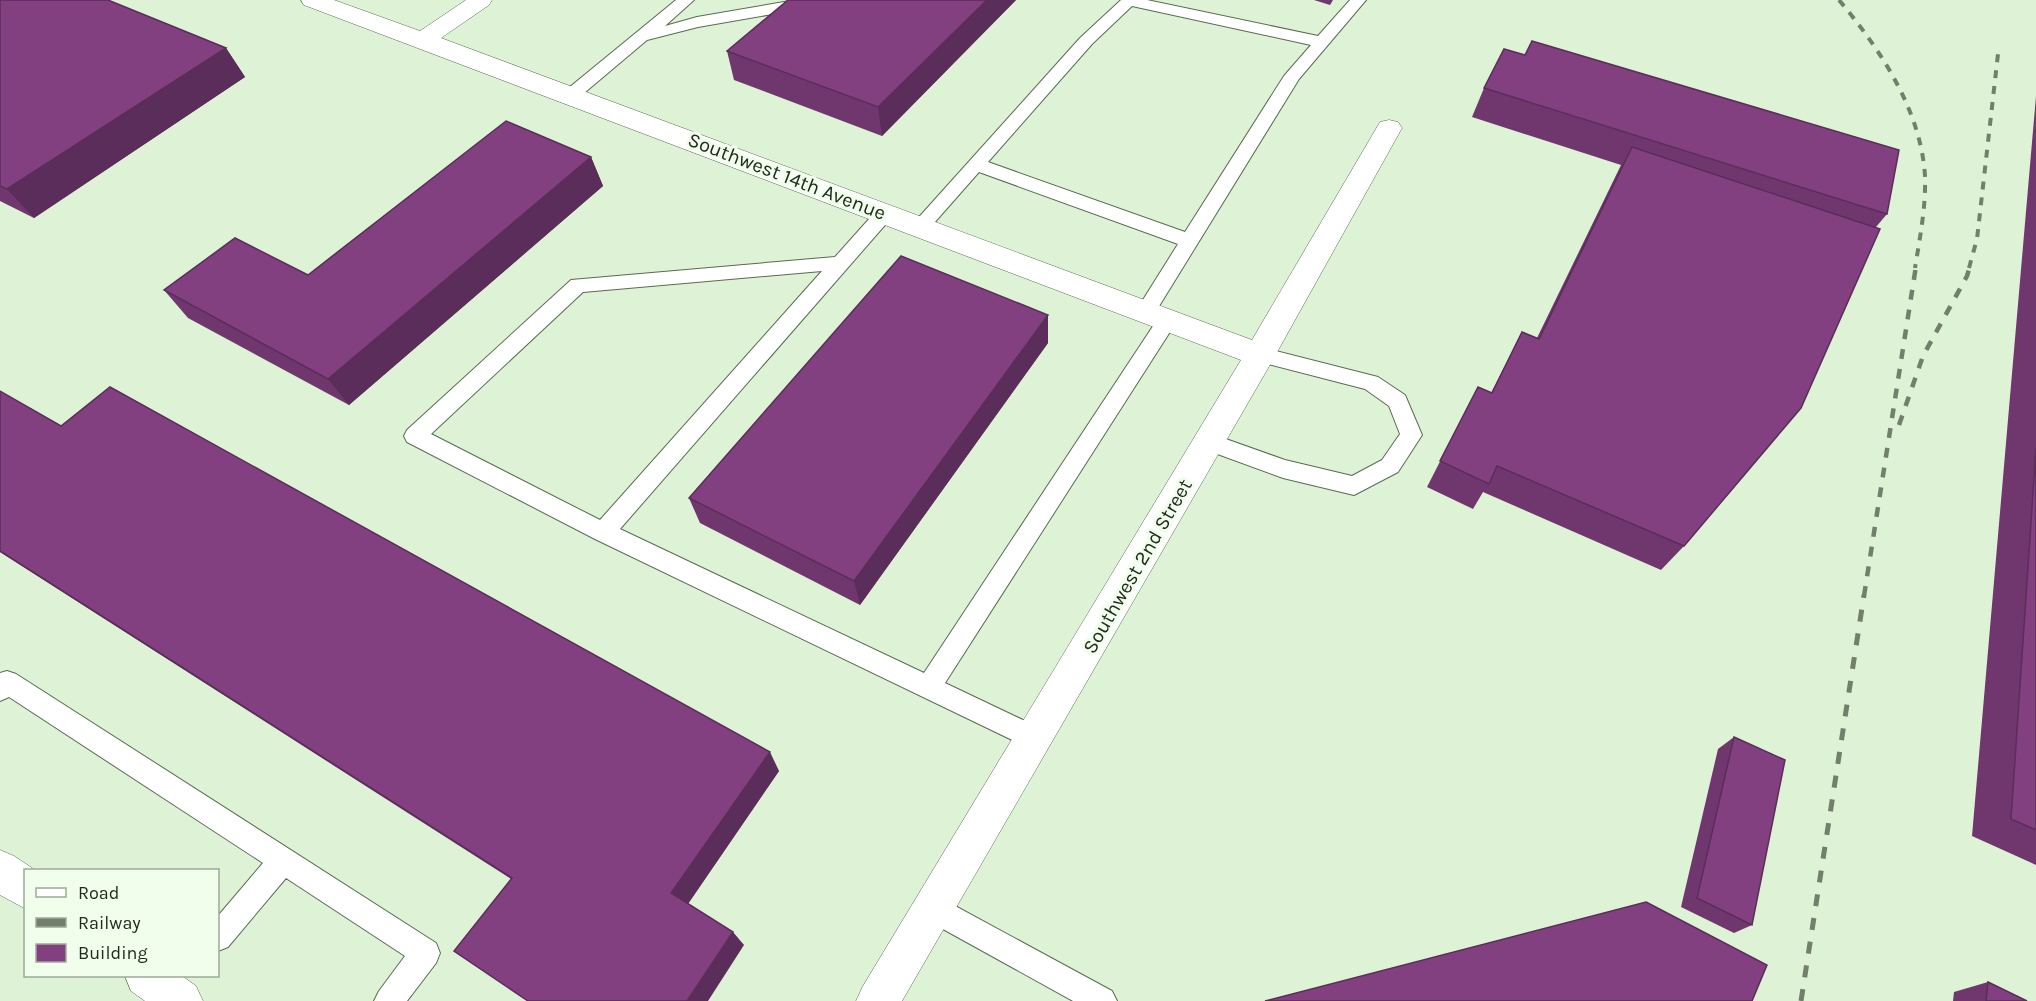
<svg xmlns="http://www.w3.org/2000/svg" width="2036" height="1001" font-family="Karla,sans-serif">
<rect width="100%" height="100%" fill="#def3d5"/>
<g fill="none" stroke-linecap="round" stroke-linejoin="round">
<g stroke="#596b51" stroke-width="2">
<path id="lane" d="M676,0H694L665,26L697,17L790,1L798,6L790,11L698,27L647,40L577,99H565L563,95L565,91Z
M1121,0H1147L1318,36L1350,0H1366L1299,79L1153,316L1146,318L1139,316L1136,311L1178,244L979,172L927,231L920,232L913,231L911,226L1080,38ZM1132,6L1311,45L1284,76L1185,232L988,162L1092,44Z
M885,207L892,209L894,213L892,217L620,529L924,673L1161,314L1168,312L1175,314L1178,319L1175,324L945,683L1044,730L1048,739L1044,748L1035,751L595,539L407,442L404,436L407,430L571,280L835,257L878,209ZM822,271L600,520L431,434L583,292Z
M1260,347L1378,377L1405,395L1422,435L1398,472L1354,495L1283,478L1201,448L1198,442L1201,436L1209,433L1285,460L1352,476L1382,460L1400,434L1389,406L1365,389L1253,360L1250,355L1253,350Z
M7,671L16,674L436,943L440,953L436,963L407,1001H374L379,991L405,956L286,878L228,947L218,951V916L263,863L9,697L0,701V673Z
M933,894L1112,991L1117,1001H1073L923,918L919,908L923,898Z"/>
</g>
<g stroke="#596b51" stroke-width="1">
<path id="street" d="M301,0H334L420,31L466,0H492L489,5L441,38L1252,340L1380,122L1389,120L1398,122L1402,128L1271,363L902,1001H856L863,986L1241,360L304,5Z
M0,850L14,856L35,870H26V909L0,895Z
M125,976H182L196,986L203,1001H145L131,991Z"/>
</g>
<use href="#lane" fill="#fff" fill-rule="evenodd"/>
<use href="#street" fill="#fff" fill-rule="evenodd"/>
<path stroke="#717f6c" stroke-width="4" stroke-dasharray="8 8" stroke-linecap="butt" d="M1839,0C1880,49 1921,110 1925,176C1926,207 1920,237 1915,268
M1969,268L1977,239L1998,54"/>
<path stroke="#717f6c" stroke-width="4.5" stroke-dasharray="10 10" stroke-linecap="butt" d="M1899,425L1923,356L1967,276L1970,266
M1864,596L1916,266"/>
<path stroke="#717f6c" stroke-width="5" stroke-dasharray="12 12" stroke-linecap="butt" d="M1801,1001L1864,595"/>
</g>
<path fill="#70376e" d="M0,0L226,48L245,77L34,218L0,201Z
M1016,0L882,136L734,80L727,51Z
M1314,0H1333L1330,5Z
M1484,88L1887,214L1876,227L1684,546L1661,570L1483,492L1473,509L1427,487L1478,387L1491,393L1522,332L1537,338L1621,165L1472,117Z
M2036,96V865L1972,836Z
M591,157L603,186L349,405L188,318L164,290L308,275Z
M1048,343L860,605L700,523L689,498Z
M0,391L61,426L779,771L688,904L744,945L511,879L0,552Z
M1734,737L1752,925L1734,933L1681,907L1718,749Z
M1988,982L2027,1001H1953L1954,992Z"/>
<path fill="#5b2d5a" d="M987,0H1016L882,136L878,107Z
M226,48L245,77L34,218L7,189Z
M591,157L603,186L349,405L328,379Z
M1048,315V343L860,605L854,581Z
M770,752L779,771L685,908L671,893Z
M733,932L744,945L708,1001H687Z"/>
<path fill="#824080" stroke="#5b2d5a" stroke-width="1.5" d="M0,0H108L226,48L7,189L0,186Z
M788,0H987L878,107L727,51Z
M1532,41L1899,150L1887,214L1484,88L1504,49L1525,55Z
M506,121L591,157L328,379L164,290L235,238L308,275Z
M1632,147L1880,229L1801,408L1684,546L1497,466L1489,484L1440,461L1478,387L1492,393L1522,332L1539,339Z
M901,256L1048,315L854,581L689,498Z
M110,387L770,752L671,893L733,932L687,1001H528L454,951L512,878L0,551V391L61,426Z
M2036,448V830L2011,819Z
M1734,737L1785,760L1752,925L1697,898Z
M1646,902L1767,965L1752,1001H1265Z
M1988,982L2027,1001H1986Z"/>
<g text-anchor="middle" stroke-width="6" stroke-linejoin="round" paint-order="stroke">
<g font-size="20" fill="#222a1f" stroke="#f1feec">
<text transform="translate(787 176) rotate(21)" y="7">Southwest 14th Avenue</text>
<text transform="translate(1137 566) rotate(-60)" y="7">Southwest 2nd Street</text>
</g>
</g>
<rect x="24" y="869" width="195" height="108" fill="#f1feec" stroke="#9ea99a" stroke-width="1.5"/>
<rect x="36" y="888" width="30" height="9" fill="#ffffff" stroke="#9ea99a" stroke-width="1.5"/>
<text x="78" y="899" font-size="18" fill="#222a1f">Road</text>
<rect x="36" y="918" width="30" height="9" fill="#717f6c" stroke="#9ea99a" stroke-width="1.5"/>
<text x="78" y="929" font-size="18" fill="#222a1f">Railway</text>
<rect x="36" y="944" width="30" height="18" fill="#824080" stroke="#9ea99a" stroke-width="1.5"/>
<text x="78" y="959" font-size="18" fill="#222a1f">Building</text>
</svg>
